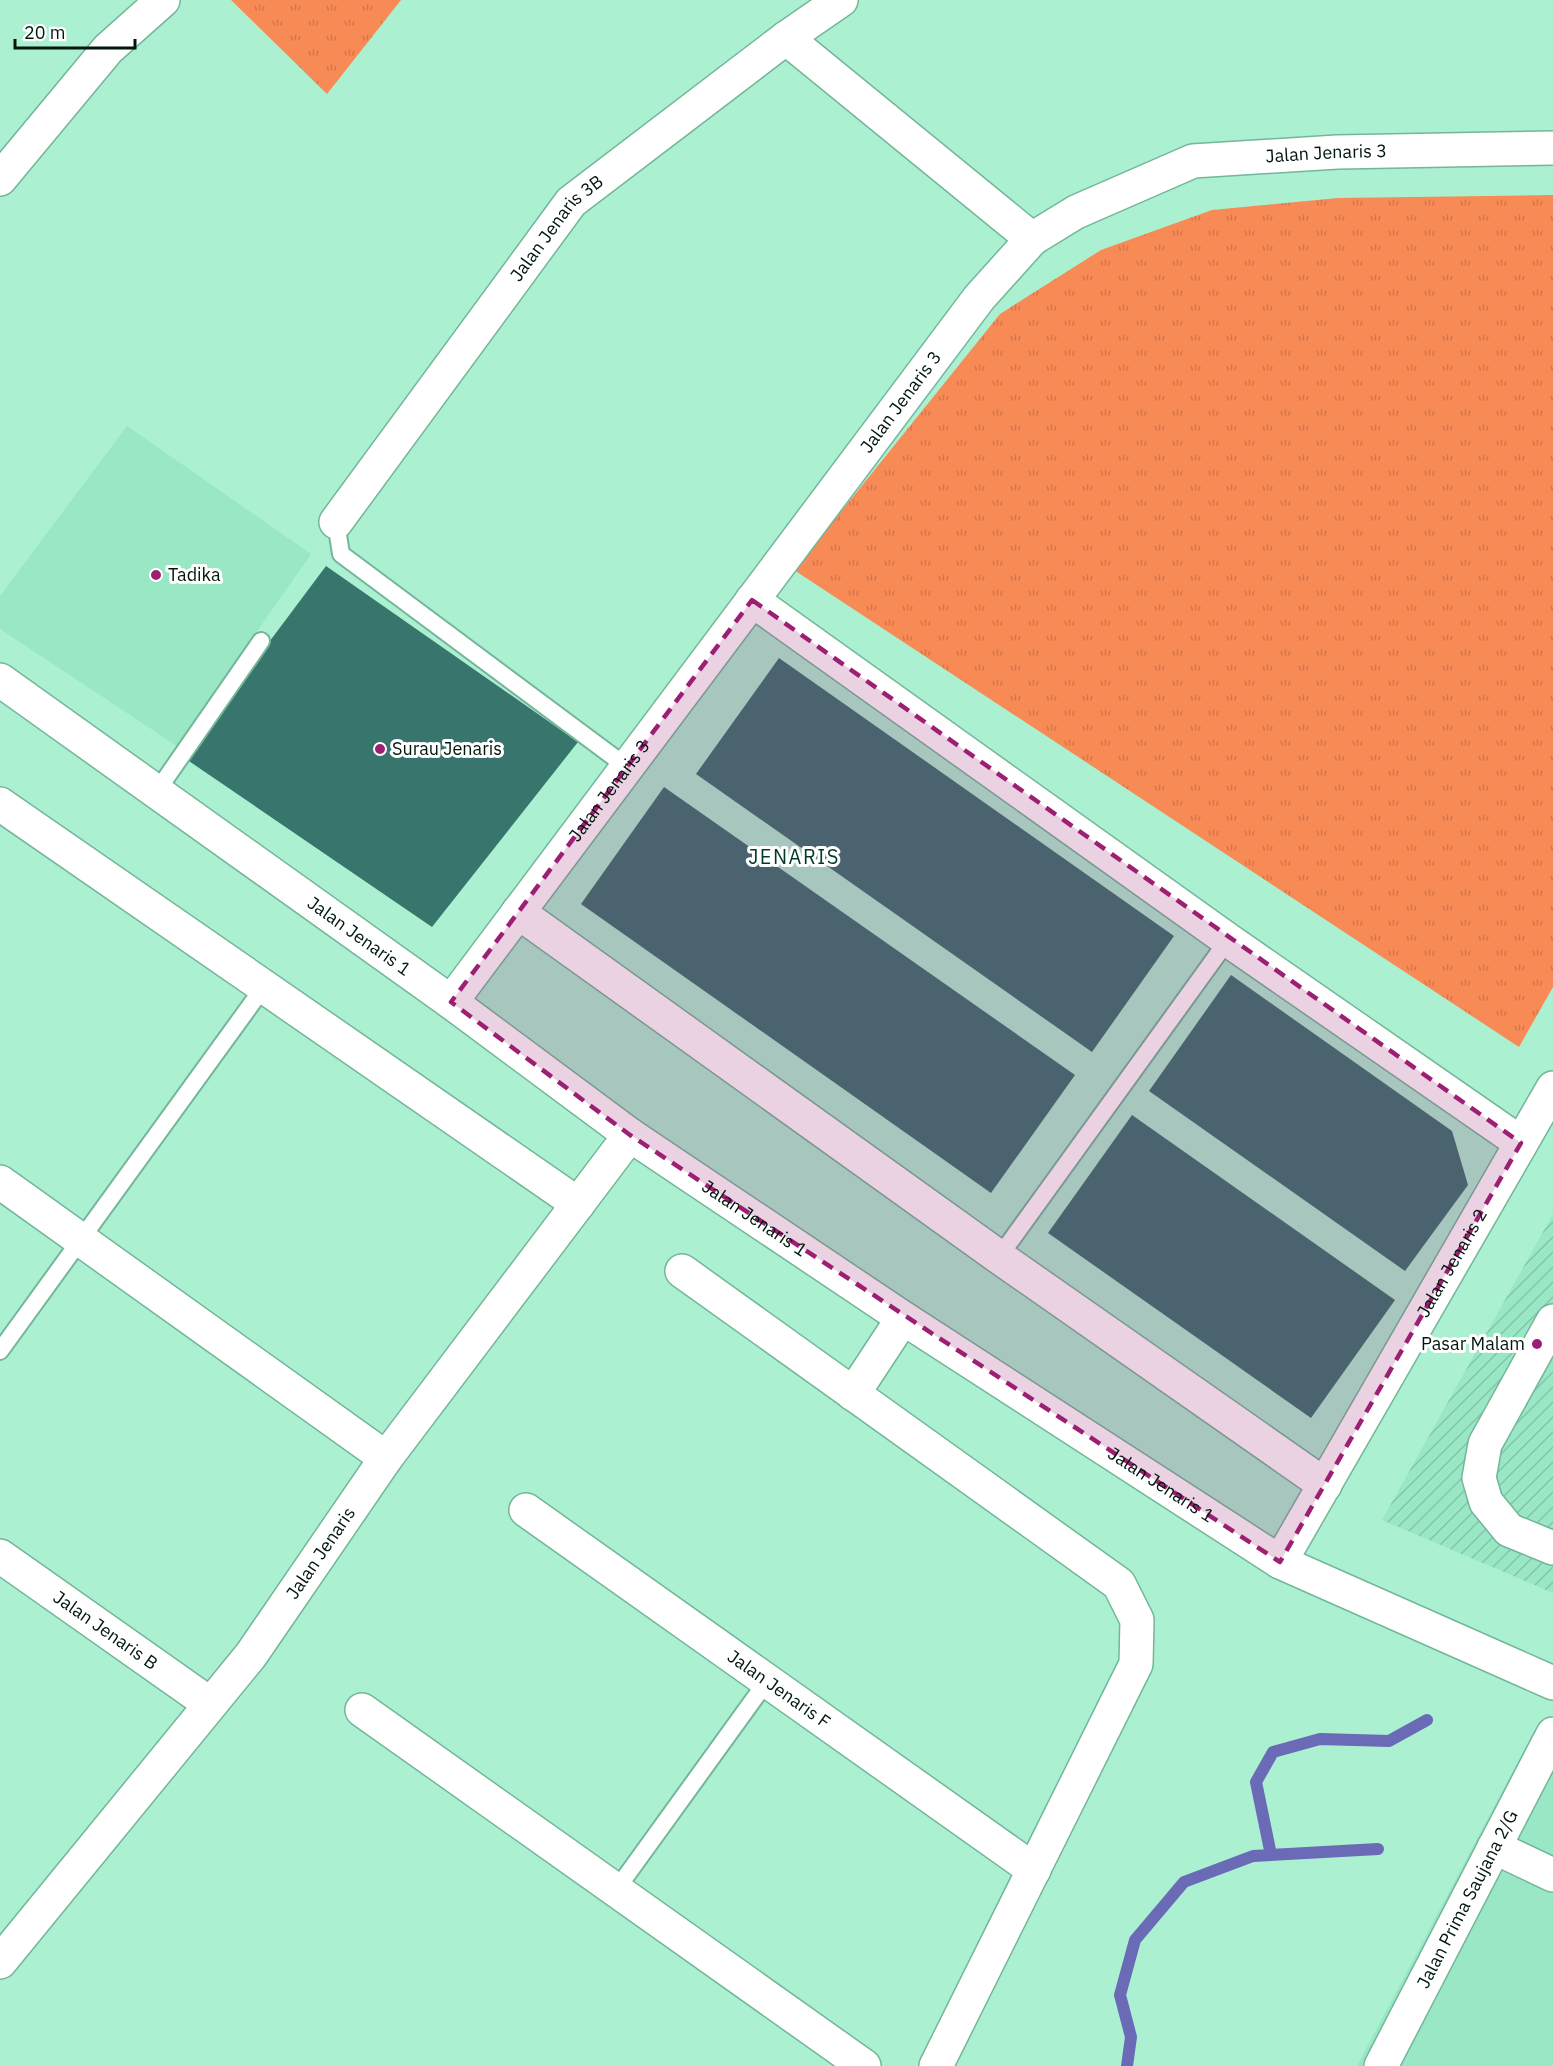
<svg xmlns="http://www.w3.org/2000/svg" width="1553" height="2066" font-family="'IBM Plex Sans',sans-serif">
<defs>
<pattern id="industrial-furrows" width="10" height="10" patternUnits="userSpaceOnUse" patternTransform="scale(1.5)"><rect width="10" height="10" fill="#99e7c5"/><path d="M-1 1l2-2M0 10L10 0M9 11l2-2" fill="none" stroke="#82c5a8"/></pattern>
<pattern id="grass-tufts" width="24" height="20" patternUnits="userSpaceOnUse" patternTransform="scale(1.5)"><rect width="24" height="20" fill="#f88a56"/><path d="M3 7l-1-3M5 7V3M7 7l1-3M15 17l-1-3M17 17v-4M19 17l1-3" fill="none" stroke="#d3764a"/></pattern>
</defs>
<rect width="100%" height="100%" fill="#abf0d1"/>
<path fill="#99e7c5" d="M127,426L311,554L177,746L0,629V596Z
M1534,1731L1553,1739V2066H1357Z"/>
<path fill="url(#industrial-furrows)" d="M1553,1214V1593L1382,1520Z"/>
<path fill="url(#grass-tufts)" d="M231,0H401L327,94Z
M1553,195V987L1519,1047L794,570L1000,314L1101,250L1212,210L1338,198Z"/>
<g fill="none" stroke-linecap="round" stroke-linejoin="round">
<path stroke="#6a6ab6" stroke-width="12" d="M1271,1855L1256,1782L1273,1752L1320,1739L1389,1741L1427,1720
M1127,2066L1131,2037L1120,1995L1135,1940L1184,1882L1253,1856L1378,1849"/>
</g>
<path fill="#37756d" d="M326,566L578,742L432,927L183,757Z
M779,658L1174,936L1092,1052L696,774Z
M664,787L1075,1075L991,1193L581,904Z
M1231,975L1452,1131L1468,1185L1405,1271L1149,1091Z
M1132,1115L1395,1300L1311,1418L1048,1233Z"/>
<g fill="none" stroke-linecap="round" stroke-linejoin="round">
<g stroke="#73b69a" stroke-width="20">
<path id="lane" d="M336,522L341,554L627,767
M157,791L261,641
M999,1257L1228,940
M0,1351L263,988
M616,1890L767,1681"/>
</g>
<g stroke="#73b69a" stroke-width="36">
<g id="street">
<path d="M786,38L1032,239"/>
<path d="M0,179L108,49L163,0"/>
<path id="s1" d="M336,522L571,202L786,38L841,0"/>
<path d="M752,600L1228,940L1521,1143"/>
<path d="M0,804L578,1204"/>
<path d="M518,912L999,1257L1325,1485"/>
<path id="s2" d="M451,1002L979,298L1032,239L1076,212L1193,161L1337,152L1553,148"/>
<path d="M0,1182L386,1458"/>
<path d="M682,1271L1119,1584L1137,1620L1136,1664L936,2066"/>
<path d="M1553,1321L1485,1444L1479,1478L1486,1502L1509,1530L1553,1548"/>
<path d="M853,1394L903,1318"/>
<path id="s3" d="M526,1510L1034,1870"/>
<path id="s4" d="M0,1556L210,1704"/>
<path id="s5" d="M1280,1562L1553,1088"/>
<path d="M362,1710L864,2066"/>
<path d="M1494,1847L1553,1875"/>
<path id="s6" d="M0,1962L251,1655L386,1458L630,1135"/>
<path id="s7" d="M1381,2066L1553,1734"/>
</g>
</g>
<g stroke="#73b69a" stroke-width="36">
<g id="secondary">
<path id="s8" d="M0,680L451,1002L630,1135L903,1318L1280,1562L1553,1683"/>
</g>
</g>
<use href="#lane" stroke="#fff" stroke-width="16"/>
<use href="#street" stroke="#fff" stroke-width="33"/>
<use href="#secondary" stroke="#fff" stroke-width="33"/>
</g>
<path fill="#9d1f73" fill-opacity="0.2" stroke="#9d1f73" stroke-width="4.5" stroke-dasharray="12 8" stroke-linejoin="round" d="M752,600L1521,1143L1280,1562L630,1135L451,1002Z"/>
<g fill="#9d1f73" stroke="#fff" stroke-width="2">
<circle cx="156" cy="575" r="6"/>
<circle cx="380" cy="749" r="6"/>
<circle cx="1537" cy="1344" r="6"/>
</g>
<g text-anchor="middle" stroke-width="6" stroke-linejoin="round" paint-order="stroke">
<g font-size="18" fill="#00170d" stroke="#fff">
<text dy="6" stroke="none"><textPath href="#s2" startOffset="1272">Jalan Jenaris 3</textPath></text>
<text dy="6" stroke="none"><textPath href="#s1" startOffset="368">Jalan Jenaris 3B</textPath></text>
<text dy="6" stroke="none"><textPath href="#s2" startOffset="750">Jalan Jenaris 3</textPath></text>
<text dy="6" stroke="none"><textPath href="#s2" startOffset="264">Jalan Jenaris 3</textPath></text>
<text dy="6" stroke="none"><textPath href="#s8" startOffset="441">Jalan Jenaris 1</textPath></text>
<text dy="6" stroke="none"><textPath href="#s8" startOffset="927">Jalan Jenaris 1</textPath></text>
<text dy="6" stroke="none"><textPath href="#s5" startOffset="345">Jalan Jenaris 2</textPath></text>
<text dy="6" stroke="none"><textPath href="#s8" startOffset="1413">Jalan Jenaris 1</textPath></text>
<text dy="6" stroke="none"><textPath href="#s6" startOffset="520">Jalan Jenaris</textPath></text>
<text dy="6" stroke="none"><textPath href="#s4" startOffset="129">Jalan Jenaris B</textPath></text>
<text dy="6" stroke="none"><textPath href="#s3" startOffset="310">Jalan Jenaris F</textPath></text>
<text dy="6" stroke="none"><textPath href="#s7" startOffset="188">Jalan Prima Saujana 2/G</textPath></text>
</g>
<g font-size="18" fill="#00170d" stroke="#fff" text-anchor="start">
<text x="168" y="581">Tadika</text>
<text x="392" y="755">Surau Jenaris</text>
<text x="1525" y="1350" text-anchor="end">Pasar Malam</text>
</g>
<g font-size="20" letter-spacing="1.5" fill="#003927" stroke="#fff">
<text x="794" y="864">JENARIS</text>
</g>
</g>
<path d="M15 39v9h120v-9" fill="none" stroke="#00170d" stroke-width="3"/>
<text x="24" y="39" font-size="18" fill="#00170d" stroke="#ffffff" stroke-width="4.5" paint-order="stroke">20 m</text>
</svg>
